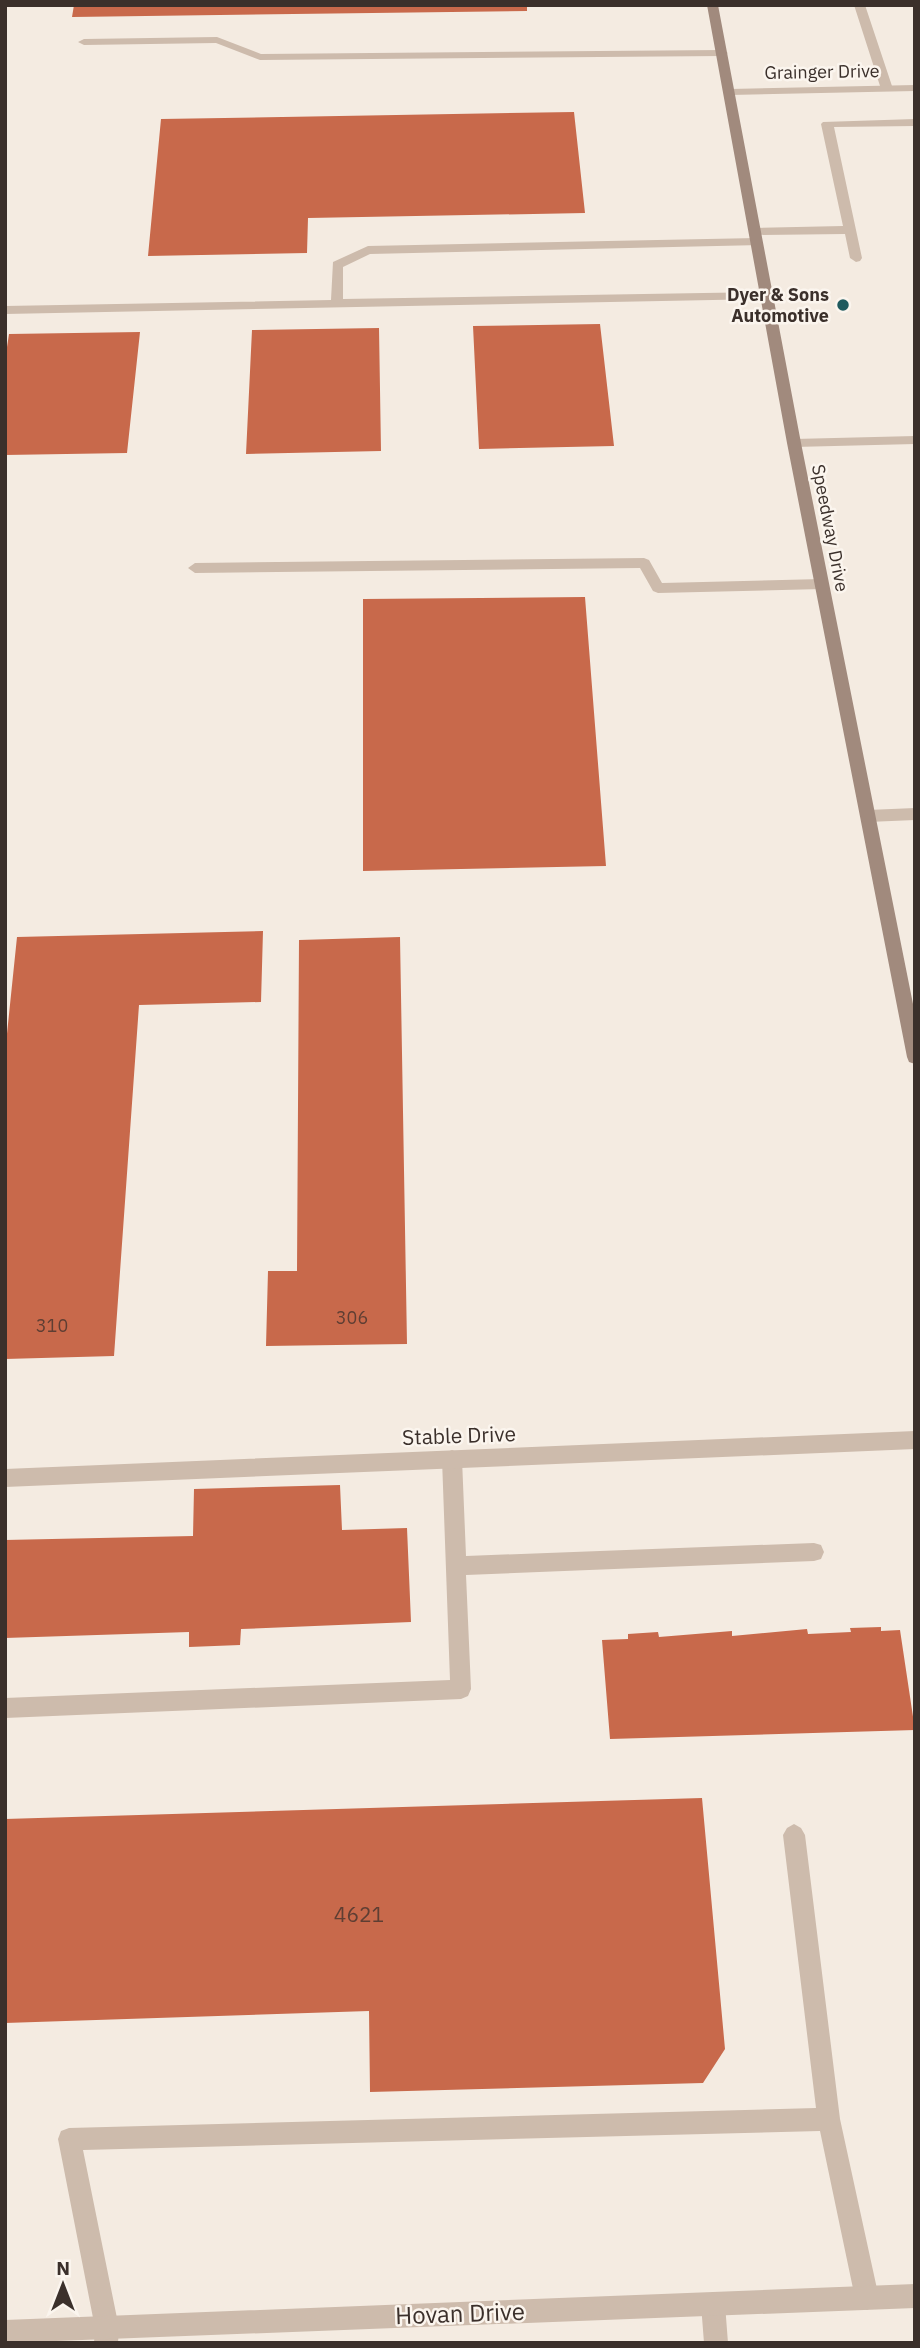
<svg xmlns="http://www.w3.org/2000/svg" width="920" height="2348" font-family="'IBM Plex Sans',sans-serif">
<rect width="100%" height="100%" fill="#f4ebe1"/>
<path fill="#c8694b" d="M74,5H527V11L72,17Z
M574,112L585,213L308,218L307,253L148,256L161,119Z
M600,324L614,446L479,449L473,326Z
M379,328L381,451L246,454L252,330Z
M140,332L127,453L5,455V360L9,334Z
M585,597L606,866L363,871V599Z
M263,931L261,1002L139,1005L114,1356L5,1359V1053L17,937Z
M400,937L407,1344L266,1346L268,1271H297L299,940Z
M340,1485L342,1530L407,1528L411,1622L241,1629L240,1645L189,1647V1632L5,1638V1540L193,1536L194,1489Z
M881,1627V1631L900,1630L915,1730L610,1739L602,1640L628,1639V1634L658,1632L659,1637L732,1631V1636L807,1629L808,1634L851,1632L850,1628Z
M702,1798L725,2049L703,2083L370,2092L369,2011L5,2023V1819Z"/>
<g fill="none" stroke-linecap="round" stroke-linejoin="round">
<path fill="#cdbbac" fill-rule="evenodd" d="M854,5H865L893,89L891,91L881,89Z
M217,37L261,54L722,50L728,53L722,56L260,60L216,43L84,45L78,42L84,39Z
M915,119V126L834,127L862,258L860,261L856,262L850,258L845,234L751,235L749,232L755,228L843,226L821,124L823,122Z
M757,238L761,239V245L370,254L343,267V299L771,292V298L767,299L5,314V306L331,300L333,262L368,246Z
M644,558L649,560L662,583L822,579L829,584L822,589L658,593L653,591L640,568L195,573L188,568L195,563Z
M915,808V820L868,822L860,816L868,810Z
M452,1450L459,1453L462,1459L466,1556L814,1543L821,1545L824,1552L821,1559L814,1561L466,1575L471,1689L468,1696L461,1699L5,1718V1698L450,1680L442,1459L445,1453Z
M794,1824L801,1828L805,1835L840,2119L879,2298L875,2306L867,2310L859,2306L855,2298L820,2131L83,2150L119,2328L118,2343H94L95,2328L58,2139L61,2131L69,2128L816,2108L783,1835L787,1828Z
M713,2292L721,2296L725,2304L728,2343H704L701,2304L705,2296Z"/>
<path fill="#cdbbac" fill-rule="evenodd" d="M915,85V91L730,95L724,92L730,89Z
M915,436V444L794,447L787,443L794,439Z
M915,1431V1449L5,1487V1469Z
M915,2284V2308L5,2343V2320Z"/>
<path fill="#a18a7d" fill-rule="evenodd" d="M707,5H718L801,443L915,1014V1064L909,1062L907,1057L787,443Z"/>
</g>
<circle fill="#1f5a5e" stroke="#fbf5ee" stroke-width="2.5" cx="843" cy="305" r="7"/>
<g text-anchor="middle" stroke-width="5" stroke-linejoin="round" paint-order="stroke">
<g font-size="18" fill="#3b302b" stroke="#fbf5ee">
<text transform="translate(822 72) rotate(-1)" y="6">Grainger Drive</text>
<text transform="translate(830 528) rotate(79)" y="6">Speedway Drive</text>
</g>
<g font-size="18" font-weight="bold" fill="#3b302b" stroke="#fbf5ee" text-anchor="end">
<text x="829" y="301">Dyer &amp; Sons<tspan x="829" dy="21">Automotive</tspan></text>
</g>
<g font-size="18" fill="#5e3e33">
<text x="352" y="1324">306</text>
<text x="52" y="1332">310</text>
</g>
<g font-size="21" fill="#3b302b" stroke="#fbf5ee">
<text transform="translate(459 1436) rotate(-2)" y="7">Stable Drive</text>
</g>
<g font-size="21" fill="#5e3e33">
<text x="359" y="1922">4621</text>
</g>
<g font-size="24" fill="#3b302b" stroke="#fbf5ee">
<text transform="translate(460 2314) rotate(-2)" y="8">Hovan Drive</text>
</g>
</g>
<rect width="920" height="2348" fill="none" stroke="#3b302b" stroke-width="14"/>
<g transform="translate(63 2285)" stroke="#fbf5ee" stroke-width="5" paint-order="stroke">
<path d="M0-5L12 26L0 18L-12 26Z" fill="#3b302b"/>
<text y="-10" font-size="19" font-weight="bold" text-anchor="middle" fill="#3b302b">N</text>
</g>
</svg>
